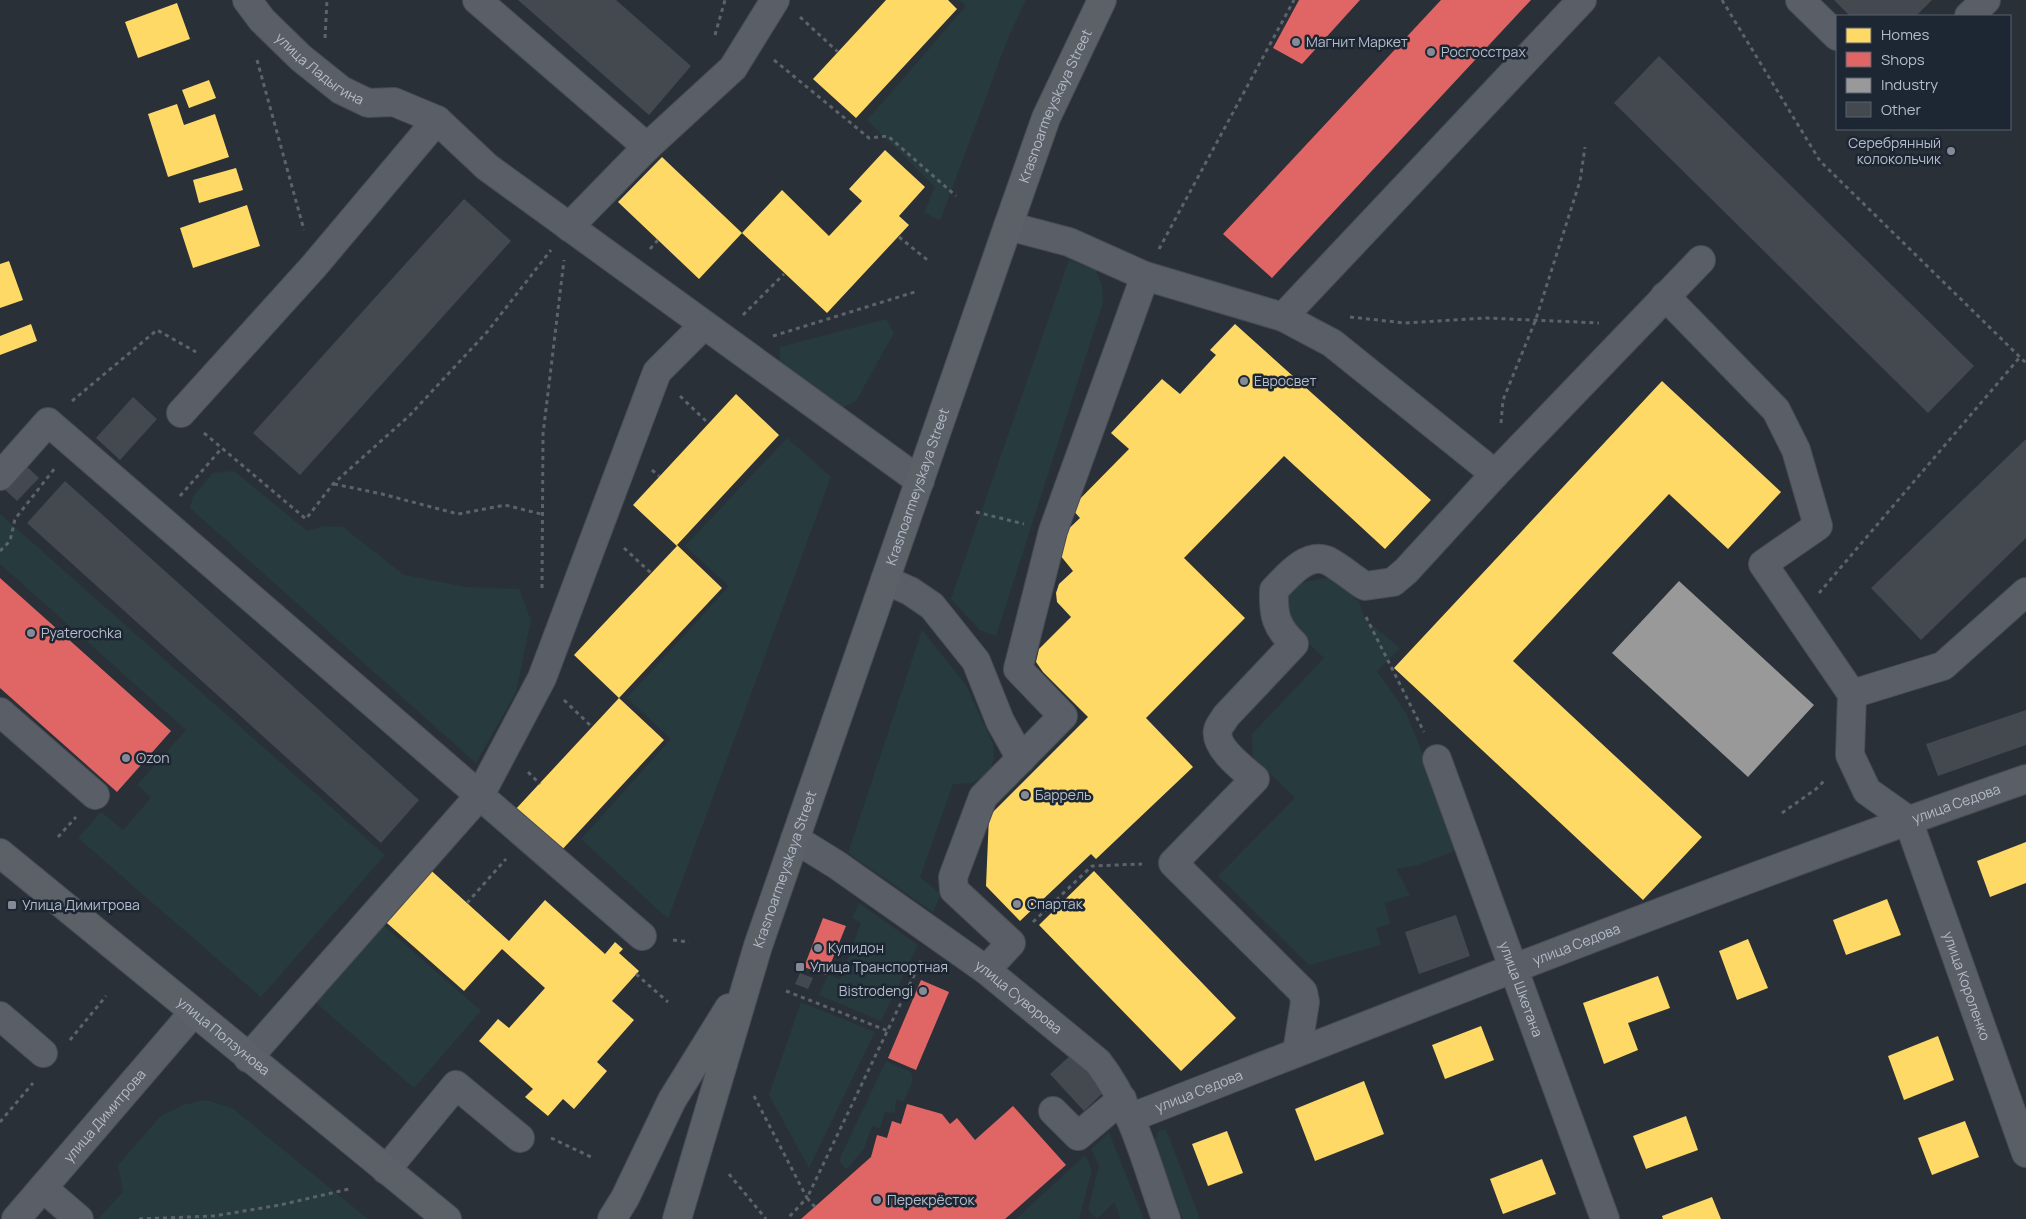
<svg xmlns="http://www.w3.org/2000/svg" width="2026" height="1219" font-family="Manrope,sans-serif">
<rect width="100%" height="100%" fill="#2a3038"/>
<path fill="#273a3e" d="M959,0H1026L1008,38L940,221L924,212L935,187L867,120L966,6Z
M1069,260L1096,270L1102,286L1103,303L996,636L980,630L951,599Z
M886,319L894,333L856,401L837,410L780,366V347Z
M787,438L831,477L668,919L581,839L671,739L627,698L729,586L685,546Z
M234,471L307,531L323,526L343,527L404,575L466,587L519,589L531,620L516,692L476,763L190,508L193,496L213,473Z
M0,514L385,855L261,997L78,838L101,812L123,830L151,798L137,785L186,730L0,564Z
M1332,577L1359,602L1365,619L1400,648L1377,671L1406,713L1462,848L1418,865L1396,869L1410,895L1385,903L1390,924L1376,928L1381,945L1309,965L1218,876L1295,798L1253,757L1252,734L1324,658L1287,623L1282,600L1300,583Z
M922,630L966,685L993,744L994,758L991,768L983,777L972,783L953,784L920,877L941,894L933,912L848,853Z
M859,903L918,945L881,1021L819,995L828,975L840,979L861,923L852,918Z
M376,919L481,1011L414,1088L308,996Z
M801,1002L875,1032L809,1168L769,1095Z
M886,1061L911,1072L913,1081L903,1102L896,1099L895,1113L885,1112L880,1128L872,1126L864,1149L846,1170L839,1160Z
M206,1100L232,1108L368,1219H98L123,1192L118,1165L161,1116L183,1105Z
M1166,1129L1200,1219H1183L1154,1141L1159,1131Z
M1109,1133L1144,1219H1121L1114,1202L1097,1219L1088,1210L1099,1166L1091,1149Z
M1085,1155L1092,1170L1079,1219H1016Z"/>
<path fill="#ffd966" d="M886,0H948L957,9L856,118L813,79Z
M177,3L190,39L138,58L125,22Z
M209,80L216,98L189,108L182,90Z
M177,104L184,125L215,114L229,157L168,177L148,114Z
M885,150L925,187L899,216L909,225L827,313L742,233L782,190L829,236L862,201L849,189Z
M662,157L742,233L699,279L618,202Z
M236,168L243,190L199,203L193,180Z
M247,205L260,246L193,268L180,228Z
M9,261L23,300L0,308V264Z
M31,324L37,341L0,355V336Z
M1235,324L1431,500L1385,549L1284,456L1184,558L1245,618L1146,718L1193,767L1096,859L1091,854L1020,921L986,886L989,816L1088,717L1043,672L1036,662L1039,649L1071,617L1057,602L1056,593L1059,584L1073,571L1060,555V537L1080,518L1071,508L1129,449L1111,433L1162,379L1180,394L1216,355L1210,350Z
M1662,381L1781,492L1728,549L1669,494L1513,661L1702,837L1643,900L1394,668Z
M736,394L779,435L677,545L722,588L619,698L664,740L559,853L514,811L619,698L574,655L677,546L633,505Z
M2026,842V883L1990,897L1977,861Z
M425,865L509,941L545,900L605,954L615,942L623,949L619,953L639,971L612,1001L634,1020L597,1062L607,1071L574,1109L563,1099L548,1116L525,1097L533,1089L479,1041L498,1019L509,1028L545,988L502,949L464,991L379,916Z
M1094,871L1236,1018L1181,1071L1039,925Z
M1887,899L1901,935L1846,955L1833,920Z
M1748,939L1768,988L1737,1000L1719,951Z
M1658,976L1670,1008L1628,1023L1638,1050L1604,1064L1583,1003Z
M1481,1026L1494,1060L1445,1079L1432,1045Z
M1938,1036L1954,1080L1904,1100L1888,1056Z
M1364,1081L1384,1134L1315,1161L1295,1109Z
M1686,1116L1698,1150L1646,1169L1633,1136Z
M1965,1121L1979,1157L1932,1175L1918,1138Z
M1227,1131L1243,1173L1208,1186L1192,1144Z
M1542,1159L1556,1194L1503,1214L1490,1179Z
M1712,1197L1721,1219H1663L1662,1216Z"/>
<path fill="#e06666" d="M1299,0H1360L1302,64L1273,48Z
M1441,0H1531L1272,278L1223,234Z
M0,578L171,731L117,792L0,688Z
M823,918L846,926L826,975L804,967Z
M921,980L949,992L916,1070L888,1058Z
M907,1104L942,1114L950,1124L957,1118L975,1140L1013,1106L1066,1165L1005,1219H801L871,1157L877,1135L887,1138L892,1121L901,1124Z"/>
<path fill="#999" d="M1679,581L1814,705L1748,777L1612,653Z"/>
<path fill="#444950" d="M518,0H616L691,66L649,115Z
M1834,0H1932L1916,16H1850Z
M1659,56L1974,366L1928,413L1614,103Z
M464,199L511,241L300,475L253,433Z
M133,397L157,419L120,460L96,438Z
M2026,439V538L1921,640L1871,588Z
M22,462L39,478L17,501L1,486Z
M65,481L419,800L381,843L27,523Z
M2026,710V745L1938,776L1926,744Z
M1456,915L1470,956L1419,974L1405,932Z
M800,973L813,978L808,989L795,984Z
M1072,1054L1105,1091L1084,1111L1050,1074Z"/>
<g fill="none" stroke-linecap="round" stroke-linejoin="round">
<g stroke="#484c53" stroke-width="30">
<g id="minor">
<path id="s1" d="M247,0L262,20L301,58L341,90L368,103L394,102L437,120L487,167L920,481"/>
<path d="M477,0L647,147"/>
<path d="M1800,0L1837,36"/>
<path d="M1969,16L1986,0"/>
<path d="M1008,226L1069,242L1145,276L1283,317L1332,343L1495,474"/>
<path d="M569,227L647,147L733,68L775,0"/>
<path d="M1665,296L1776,410L1796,450L1818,526L1763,564L1852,694L1850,755L1867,791L1908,820"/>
<path d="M1283,317L1582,0"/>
<path d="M181,413L314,266L437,120"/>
<path d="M0,476L48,422L642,936"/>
<path d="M885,580L910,591L932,606L976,661L1000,721L1021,759"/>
<path d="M1852,694L1943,666L2026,592"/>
<path d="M0,712L95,795"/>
<path id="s2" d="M1437,759L1605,1219"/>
<path id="s3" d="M1908,820L2026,1153"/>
<path id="s4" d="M795,839L837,865L986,970L1098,1062C1133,1107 1147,1166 1166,1219"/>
<path d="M986,970L1011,943L954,890L953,877L983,797L1063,716L1018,669L1053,531L1145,276"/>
<path d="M0,1016L43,1053"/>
<path d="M1297,1052L1305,1002L1303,992L1173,863L1255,779C1243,769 1214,747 1218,730C1219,725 1224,720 1226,716L1294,644C1276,627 1273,615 1274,590C1286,578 1305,553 1326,560C1335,563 1355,580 1365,586L1393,582L1406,571L1495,474L1701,260"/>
<path d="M248,1058L480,795L542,678L657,372L704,325"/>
<path d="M1053,1111L1078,1136L1122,1099"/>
<path id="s5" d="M1130,1118C1427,1002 1724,884 2026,779"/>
<path d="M386,1170L456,1085L520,1138"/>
<path d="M43,1188L79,1219"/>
<path id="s6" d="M16,1219L193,1013"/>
</g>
</g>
<g stroke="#484c55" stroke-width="30">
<g id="major">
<path id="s7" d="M0,853L447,1219"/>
<path d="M612,1219L625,1198L672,1100L729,1008"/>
<path id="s8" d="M677,1219L758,946L1008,226L1046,118L1102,0"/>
</g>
</g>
<path stroke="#5d636a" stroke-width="3" stroke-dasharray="4 4" stroke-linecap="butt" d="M1722,0L1820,161L2026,363
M800,17L838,52
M715,35L725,0
M325,38L327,0
M257,60L304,230
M774,60L869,138L888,136L956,196
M899,237L930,262
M650,249L658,240
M1159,249L1294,0
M743,315L784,274
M1350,317L1405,323L1486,318L1599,323
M773,336L918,291
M680,396L708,423
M72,401L157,330L196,352
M1501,423L1503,400L1536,319L1580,181L1585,147
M204,433L306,519L333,484L410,415L487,332L551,250
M652,470L659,476
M334,484L382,494L458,514L505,505L541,514
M180,496L222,448
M976,512L1024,524
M624,548L651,573
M0,551L10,541L15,519L55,468
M542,588L543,434L564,260
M1819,593L2020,357
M1366,617L1424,732
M564,700L592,727
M528,772L540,784
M1782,813L1816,789L1826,779
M58,837L76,817
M467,903L506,859
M1033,922L1092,866L1142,864
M673,940L689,942
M636,974L668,1002
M786,991L888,1031
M70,1040L106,996
M754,1096L807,1198L787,1219
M0,1122L33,1083
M551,1138L591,1157
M729,1174L766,1219
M815,1207L807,1198L921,961
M139,1219L214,1216L280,1205L349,1189"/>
<use href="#minor" stroke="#5a5e66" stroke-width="28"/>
<use href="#major" stroke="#5c6168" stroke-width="28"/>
</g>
<g fill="#848b96" stroke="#1d2633" stroke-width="2">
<circle cx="1296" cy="42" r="5"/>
<circle cx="1431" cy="52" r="5"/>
<circle cx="1951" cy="151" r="5"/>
<circle cx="1244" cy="381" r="5"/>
<circle cx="31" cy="633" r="5"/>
<circle cx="126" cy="758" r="5"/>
<circle cx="1025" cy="795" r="5"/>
<circle cx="1017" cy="904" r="5"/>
<rect x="7" y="900" width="10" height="10" rx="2.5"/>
<circle cx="818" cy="948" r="5"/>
<rect x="795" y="962" width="10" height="10" rx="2.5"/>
<circle cx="923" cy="991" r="5"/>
<circle cx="877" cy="1200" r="5"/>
</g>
<g text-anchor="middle" stroke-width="5" stroke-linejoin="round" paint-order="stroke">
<g font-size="14" fill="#b4bcc9" stroke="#1d2633" text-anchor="start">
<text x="1306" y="47">Магнит Маркет</text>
<text x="1441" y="57">Росгосстрах</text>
<text x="1941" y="148" text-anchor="end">Серебрянный<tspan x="1941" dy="16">колокольчик</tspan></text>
<text x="1254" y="386">Евросвет</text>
<text x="41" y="638">Pyaterochka</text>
<text x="136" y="763">Ozon</text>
<text x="1035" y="800">Баррель</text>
<text x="1027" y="909">Спартак</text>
<text x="22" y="910">Улица Димитрова</text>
<text x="828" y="953">Купидон</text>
<text x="810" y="972">Улица Транспортная</text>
<text x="913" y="996" text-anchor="end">Bistrodengi</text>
<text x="887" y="1205">Перекрёсток</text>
</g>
<g font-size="14" fill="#b4bcc9" stroke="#1d2633">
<text dy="5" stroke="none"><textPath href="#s1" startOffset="101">улица Ладыгина</textPath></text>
<text dy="5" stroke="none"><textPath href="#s8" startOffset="1176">Krasnoarmeyskaya Street</textPath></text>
<text dy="5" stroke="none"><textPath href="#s8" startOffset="771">Krasnoarmeyskaya Street</textPath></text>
<text dy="5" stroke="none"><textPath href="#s5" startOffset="884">улица Седова</textPath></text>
<text dy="5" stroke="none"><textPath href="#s8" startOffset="366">Krasnoarmeyskaya Street</textPath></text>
<text dy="5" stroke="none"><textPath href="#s5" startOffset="479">улица Седова</textPath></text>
<text dy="5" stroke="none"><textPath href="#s3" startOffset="176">улица Короленко</textPath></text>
<text dy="5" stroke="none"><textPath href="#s2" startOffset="245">улица Шкетана</textPath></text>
<text dy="5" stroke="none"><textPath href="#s4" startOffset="274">улица Суворова</textPath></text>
<text dy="5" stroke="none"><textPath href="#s7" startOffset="289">улица Ползунова</textPath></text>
<text dy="5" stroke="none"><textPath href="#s5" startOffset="74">улица Седова</textPath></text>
<text dy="5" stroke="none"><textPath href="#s6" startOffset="136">улица Димитрова</textPath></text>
</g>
</g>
<rect x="1836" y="15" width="175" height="115" fill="#1d2633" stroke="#59626f"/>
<rect x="1846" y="28" width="25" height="15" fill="#ffd966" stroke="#59626f"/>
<text x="1881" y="40" font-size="15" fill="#b4bcc9">Homes</text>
<rect x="1846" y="52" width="25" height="15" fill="#e06666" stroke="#59626f"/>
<text x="1881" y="65" font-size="15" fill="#b4bcc9">Shops</text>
<rect x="1846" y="78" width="25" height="15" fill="#999999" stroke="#59626f"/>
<text x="1881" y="90" font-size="15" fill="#b4bcc9">Industry</text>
<rect x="1846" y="102" width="25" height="15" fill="#444950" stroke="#59626f"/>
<text x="1881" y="115" font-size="15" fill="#b4bcc9">Other</text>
</svg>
